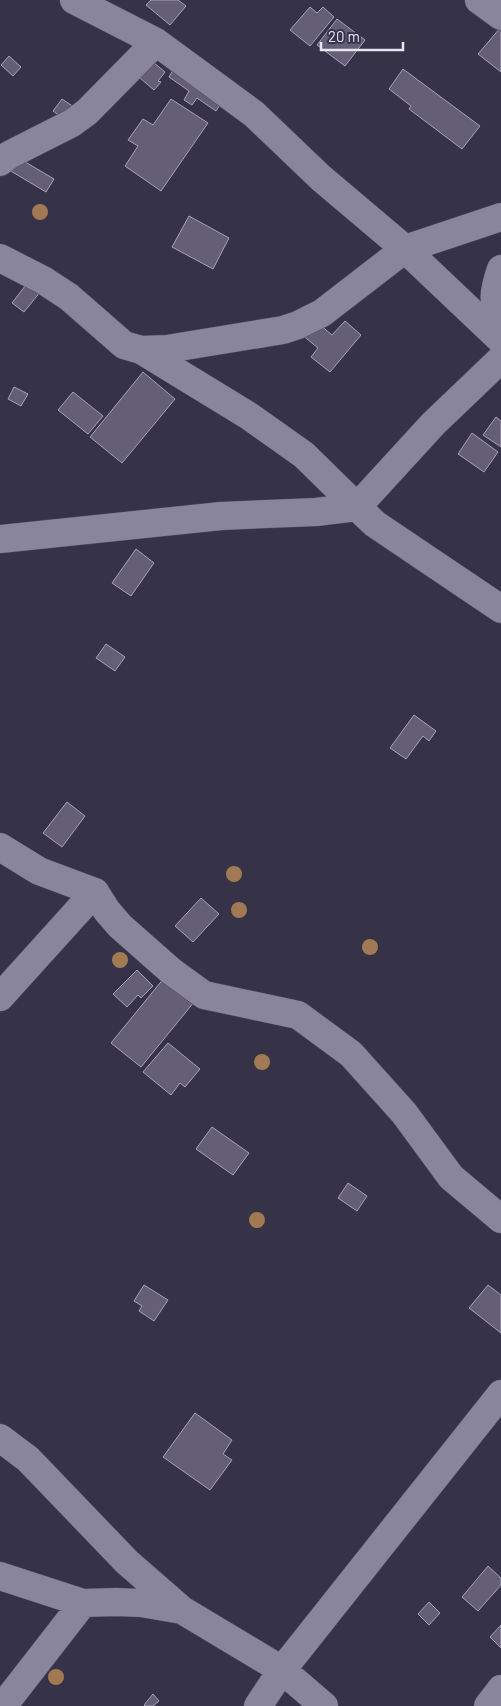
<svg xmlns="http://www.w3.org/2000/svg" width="501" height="1706" font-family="Barlow,sans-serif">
<rect width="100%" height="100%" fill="#363247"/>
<path fill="#645f76" stroke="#a6a2bb" d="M151,0H178L186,6L170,25L146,5Z
M310,7L317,13L323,7L334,17L310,46L290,30Z
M337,19L365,40L345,66L317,45Z
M501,27V72L478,54Z
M9,56L21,67L13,76L1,65Z
M153,62L165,72L158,81L161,82L154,90L140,78Z
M403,69L480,126L462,149L409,109L411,106L389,89Z
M173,70L222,102L216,111L197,98L192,105L184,100L189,91L169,77Z
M62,99L74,107L65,120L53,111Z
M171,99L208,123L161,191L125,166L138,146L128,140L143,119L153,125Z
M17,157L54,179L46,192L9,170Z
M189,216L229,238L213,269L172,247Z
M29,281L41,291L24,312L12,303Z
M313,319L332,335L345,321L361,335L330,372L311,357L318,348L301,334Z
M143,372L175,399L122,463L90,437Z
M14,387L28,394L21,406L8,399Z
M73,392L103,416L88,434L58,410Z
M496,417L501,421V447L483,435Z
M472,433L498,452L484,472L458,454Z
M136,549L154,563L131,596L112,583Z
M106,644L125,657L115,671L96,658Z
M414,715L436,731L429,741L423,736L406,759L390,748Z
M67,802L85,816L62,847L43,833Z
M201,898L219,914L193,942L175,926Z
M137,970L153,986L141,998L138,995L127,1007L113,994Z
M169,972L199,996L141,1067L111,1043Z
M168,1043L200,1069L185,1087L180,1083L171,1095L143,1072Z
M212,1127L249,1153L233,1175L196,1149Z
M348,1183L367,1196L357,1211L338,1198Z
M144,1285L168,1300L154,1321L139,1311L142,1306L134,1301Z
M488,1285L501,1295V1333L469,1308Z
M195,1413L232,1440L223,1454L232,1460L210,1490L163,1457Z
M488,1566L501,1578V1585L478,1611L462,1597Z
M429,1602L440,1613L429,1625L418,1614Z
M501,1625V1648L490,1637Z
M153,1694L159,1701L153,1706H145L144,1705Z"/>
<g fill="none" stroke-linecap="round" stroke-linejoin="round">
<g stroke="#524f60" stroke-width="29">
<path id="minor" d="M74,0L156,42L254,114L321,178L405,249L501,340
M479,0L501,16
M0,162L9,155L72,123L87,112L156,42
M0,258L43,280L69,297L124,345L141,350L167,349L283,330L298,325L322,313L405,249L501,217
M501,269C493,292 492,301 501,323
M141,350L249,416L304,455L357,507L433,424L501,359
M0,539L221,516L316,512L357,507L375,524L501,609
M0,847L39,871L95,892L107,911L120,926L171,971L204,995L298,1015L317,1029L351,1054L404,1113L451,1177L501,1219
M0,997L95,892
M0,1438L28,1459L127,1562L182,1610L282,1670L324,1706
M0,1576L83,1603L116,1602L141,1603L182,1610
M3,1706L83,1603
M258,1706L282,1670L501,1394
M488,1706L501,1689"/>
</g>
<use href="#minor" stroke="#89859d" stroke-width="28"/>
</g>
<g fill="#a17a54">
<circle cx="40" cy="212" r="8"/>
<circle cx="234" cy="874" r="8"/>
<circle cx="239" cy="910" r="8"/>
<circle cx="370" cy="947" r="8"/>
<circle cx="120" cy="960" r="8"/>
<circle cx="262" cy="1062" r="8"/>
<circle cx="257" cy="1220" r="8"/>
<circle cx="56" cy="1677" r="8"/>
</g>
<path d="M321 42v8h82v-8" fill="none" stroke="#e7e5f2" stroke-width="2.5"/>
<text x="328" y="42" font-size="15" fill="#e7e5f2" stroke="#363247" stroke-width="4" paint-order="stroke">20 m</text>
</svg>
